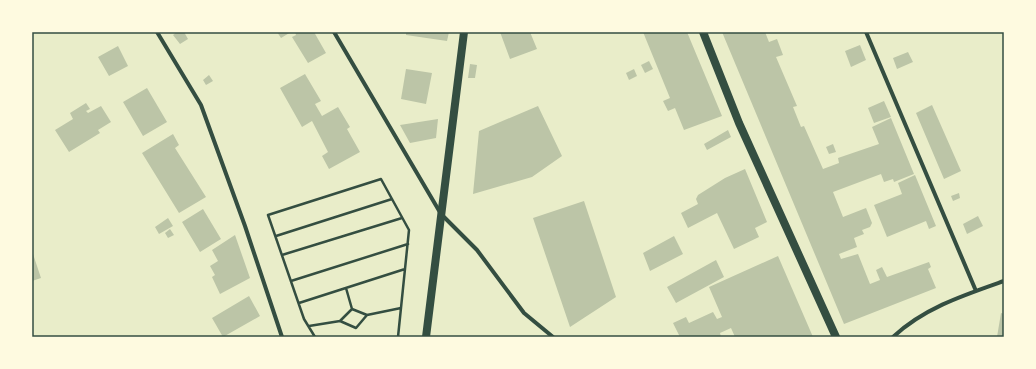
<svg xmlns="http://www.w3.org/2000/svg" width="1036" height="369" font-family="'Public Sans',sans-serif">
<rect width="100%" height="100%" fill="#e9edc9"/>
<path fill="#bcc5a7" d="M177,32H184L188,39L180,44L173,35Z
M277,32H291L281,38Z
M295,32H314L326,53L308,63L292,37L296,35Z
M406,32H449L447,41L406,35Z
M500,32H530L537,49L510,59Z
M643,32H687L722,116L684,130L675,108L668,111L663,101L670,98Z
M722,32H765L769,42L777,39L783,55L776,57L797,106L793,107L801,127L804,126L823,169L839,163L838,158L879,144L872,127L891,118L914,174L894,182L893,179L884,182L881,174L833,192L843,217L866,208L872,223L870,227L862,230L864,234L854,238L857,247L839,254L841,259L858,254L870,284L880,280L876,270L882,267L887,277L929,262L931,267L928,269L936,288L844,324Z
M860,45L866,60L851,67L845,51Z
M118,46L128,66L109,76L98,57Z
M908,52L913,62L897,69L893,58Z
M649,61L653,69L645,73L641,65Z
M470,64L477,65L475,78H468Z
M406,69L432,73L426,104L401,99Z
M634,69L637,76L629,80L626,73Z
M305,74L321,101L315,104L322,116L338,107L350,127L347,129L360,152L329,169L322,156L328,152L312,121L302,127L280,88Z
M209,75L213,81L206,85L203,80Z
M147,88L167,122L143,136L123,102Z
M884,101L891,117L874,123L868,108Z
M86,103L90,109L86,111L88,113L101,106L111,122L98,130L100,133L69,152L55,130L73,119L70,113Z
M932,105L961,171L944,179L916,113Z
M538,106L562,156L532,177L473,194L479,131Z
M438,119L436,138L410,143L400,125Z
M728,130L731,137L707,150L704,144Z
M173,134L179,145L175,148L206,197L179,213L142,153Z
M833,144L836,152L829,154L826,147Z
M745,169L767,222L755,228L759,237L734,249L717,213L688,228L681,213L698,204L696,199L698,195L725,178Z
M915,175L936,226L929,229L926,221L887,237L874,205L902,194L898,183Z
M959,193L960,198L953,201L951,196Z
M584,201L616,297L570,327L533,218Z
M203,209L221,239L200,252L182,222Z
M978,216L983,226L967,234L963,224Z
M168,218L173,226L159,234L155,227Z
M170,229L174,235L168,238L165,233Z
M235,235L250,278L220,294L212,277L215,275L210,266L218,261L212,250Z
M674,236L683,254L650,271L643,253Z
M32,251L41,278L32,281Z
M778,256L813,337H735L731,328L720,333L721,337H680L673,323L686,317L689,323L713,312L717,319L722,317L709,287Z
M716,260L724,277L676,303L667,287Z
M249,296L260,316L223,337L212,318Z
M1001,313L1004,314V337H997Z"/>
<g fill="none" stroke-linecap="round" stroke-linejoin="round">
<path stroke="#344e41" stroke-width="2.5" d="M276,236L392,199
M282,255L402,218
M291,281L408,244
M346,288L352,309
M299,303L405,269
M352,309L367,315L356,328L340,321Z
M367,315L401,308
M309,326L340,321
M315,337L304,319L268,215L381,179L409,230L398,337"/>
<path stroke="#344e41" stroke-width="4" d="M157,32L201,105L245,226L282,337
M334,32L441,214L477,250L524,313L553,337
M866,32L976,291
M893,337C924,308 964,295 1004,281"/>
<path stroke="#344e41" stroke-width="8" d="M703,32L739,123L836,337
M426,337L464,32"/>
</g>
<rect width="1036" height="369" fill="none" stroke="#fefae0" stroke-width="66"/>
<rect x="33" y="33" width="970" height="303" fill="none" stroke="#344e41" stroke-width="1.5"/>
</svg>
